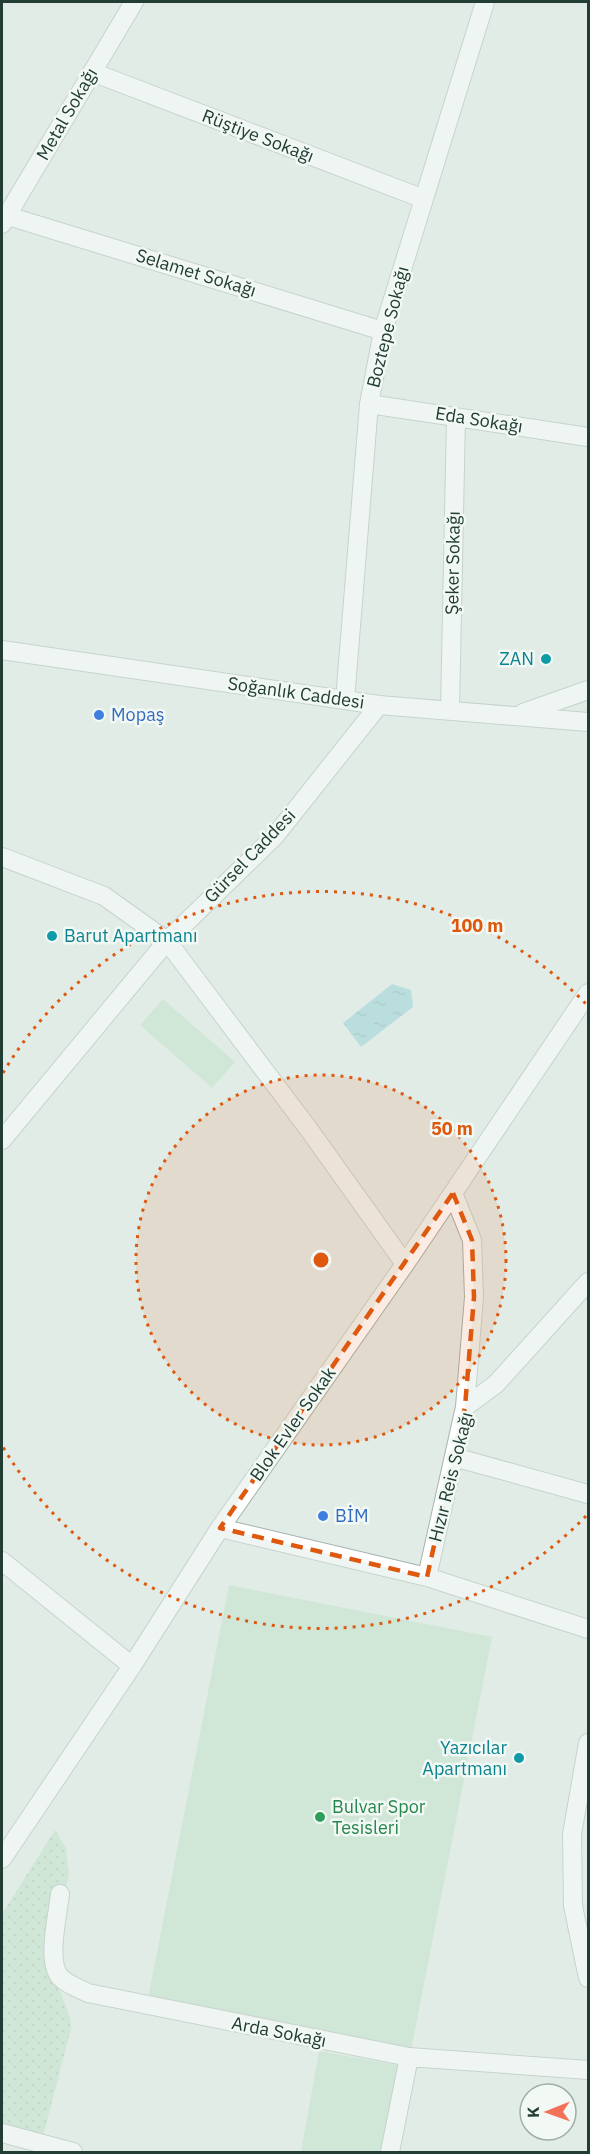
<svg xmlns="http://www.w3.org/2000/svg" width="590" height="2154" font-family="'IBM Plex Sans',sans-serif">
<defs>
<pattern id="park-dots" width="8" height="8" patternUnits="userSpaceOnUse" patternTransform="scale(1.5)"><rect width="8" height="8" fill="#badec1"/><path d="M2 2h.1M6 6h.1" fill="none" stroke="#a0bfa6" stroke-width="1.8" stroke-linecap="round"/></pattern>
<pattern id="water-ripples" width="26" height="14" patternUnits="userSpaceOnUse" patternTransform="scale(1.5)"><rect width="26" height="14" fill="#89cdd2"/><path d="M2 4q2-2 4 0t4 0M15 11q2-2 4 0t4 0" fill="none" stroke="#70a8ab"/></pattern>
</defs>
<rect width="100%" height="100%" fill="#e2ece7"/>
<path fill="url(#park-dots)" d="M55,1830L66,1848L69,1875L60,1912L47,1946L46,1971L61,1993L70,2018L71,2029L43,2136L2,2124V1914Z"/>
<path fill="#badec1" d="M163,999L235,1062L212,1088L140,1025Z
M229,1585L492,1637L411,2050L148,1998Z
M319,2051L402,2066L386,2152H301Z"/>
<path fill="url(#water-ripples)" d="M392,984L411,990L413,1007L361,1047L343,1023Z"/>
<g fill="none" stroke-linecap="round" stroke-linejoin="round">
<g stroke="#a5b4ad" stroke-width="20">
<path id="minor" d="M92,72L424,199
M8,216L383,331
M2,224L134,2
M369,404L588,437
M345,700L369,404L383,331L485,2
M450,710L456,417
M2,857L104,896L167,941L310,1131L405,1264
M2,1140L167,941L275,836L379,705
M453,1193L472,1240L474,1297L465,1407
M588,1282L496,1384L465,1407L427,1577L588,1629
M454,1457L588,1494
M220,1528L427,1577
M2,1561L132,1666
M588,1743L572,1834L573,1906L588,1978
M2,1859L132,1666L220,1528L405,1264L588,993
M60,1894C58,1915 45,1965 62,1979C69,1985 80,1989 88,1993L409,2057L588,2070
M2,2133L73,2152
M390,2152L409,2057"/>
</g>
<g stroke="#a5b4ad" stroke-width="20">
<path id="tertiary" d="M2,650L379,705L588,722
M523,713L588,690"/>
</g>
<use href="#minor" stroke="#fff" stroke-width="18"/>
<use href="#tertiary" stroke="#fff" stroke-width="18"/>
</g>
<path d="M0 0H590V2154H0ZM453,1193L472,1240L474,1297L465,1407L427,1577L220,1528Z" fill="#e2ece7" fill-opacity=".55" fill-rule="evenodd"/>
<path fill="none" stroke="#de580e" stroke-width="4.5" stroke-dasharray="12 8" stroke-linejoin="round" d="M453,1193L472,1240L474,1297L465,1407L427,1577L220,1528Z"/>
<circle cx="321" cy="1260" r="185" fill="#de580e" fill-opacity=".12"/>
<g fill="none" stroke="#de580e" stroke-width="3" stroke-dasharray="3 6">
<circle cx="321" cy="1260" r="185"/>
<path d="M586 1516A369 369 0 0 1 3 1447M3 1073A369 369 0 0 1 586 1004"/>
</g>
<g fill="#0f9aa8" stroke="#f2f9f5" stroke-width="2">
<circle cx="546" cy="659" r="6"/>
<circle cx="52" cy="936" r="6"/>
<circle cx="519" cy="1758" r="6"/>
</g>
<g fill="#3f7fe0" stroke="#f2f9f5" stroke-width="2">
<circle cx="99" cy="715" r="6"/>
<circle cx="323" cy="1516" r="6"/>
</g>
<circle fill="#2e9e5b" stroke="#f2f9f5" stroke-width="2" cx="320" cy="1817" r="6"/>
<g text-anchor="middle" stroke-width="5" stroke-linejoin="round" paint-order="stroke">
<g font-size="18" fill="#223d33" stroke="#f2f9f5">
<text transform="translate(67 114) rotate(-60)" y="6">Metal Sokağı</text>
<text transform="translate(258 136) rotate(21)" y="6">Rüştiye Sokağı</text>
<text transform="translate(196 273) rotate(17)" y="6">Selamet Sokağı</text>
<text transform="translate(388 327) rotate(-76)" y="6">Boztepe Sokağı</text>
<text transform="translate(479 420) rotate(9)" y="6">Eda Sokağı</text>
<text transform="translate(453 563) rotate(-89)" y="6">Şeker Sokağı</text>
<text transform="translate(296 693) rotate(8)" y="6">Soğanlık Caddesi</text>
<text transform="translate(250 856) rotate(-46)" y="6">Gürsel Caddesi</text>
<text transform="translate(293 1424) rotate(-55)" y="6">Blok Evler Sokak</text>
<text transform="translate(451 1477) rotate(-76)" y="6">Hızır Reis Sokağı</text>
<text transform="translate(279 2032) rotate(11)" y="6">Arda Sokağı</text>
</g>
<g font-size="18" fill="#0d838f" stroke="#f2f9f5" text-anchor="end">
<text x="534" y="665">ZAN</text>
<text x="64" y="942" text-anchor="start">Barut Apartmanı</text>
<text x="507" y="1754">Yazıcılar<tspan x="507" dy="21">Apartmanı</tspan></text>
</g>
<g font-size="18" fill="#366cbe" stroke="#f2f9f5" text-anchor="start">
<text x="111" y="721">Mopaş</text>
<text x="335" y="1522">BİM</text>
</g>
<g font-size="18" fill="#27864d" stroke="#f2f9f5" text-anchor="start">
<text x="332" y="1813">Bulvar Spor<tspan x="332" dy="21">Tesisleri</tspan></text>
</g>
</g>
<circle cx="321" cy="1260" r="9" fill="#de580e" stroke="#f2f9f5" stroke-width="3"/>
<g font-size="18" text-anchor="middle" font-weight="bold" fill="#de580e" stroke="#f2f9f5" stroke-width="5" stroke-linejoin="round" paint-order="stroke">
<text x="477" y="932">100 m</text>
<text x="452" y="1135">50 m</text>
</g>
<rect width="590" height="2154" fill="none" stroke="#223d33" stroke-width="6"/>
<g transform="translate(548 2112) rotate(269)"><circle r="28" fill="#f2f9f5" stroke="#9faea7" stroke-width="1.5"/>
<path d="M0-4.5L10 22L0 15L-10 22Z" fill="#f37159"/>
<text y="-9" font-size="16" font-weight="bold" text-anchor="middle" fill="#223d33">K</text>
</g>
</svg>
